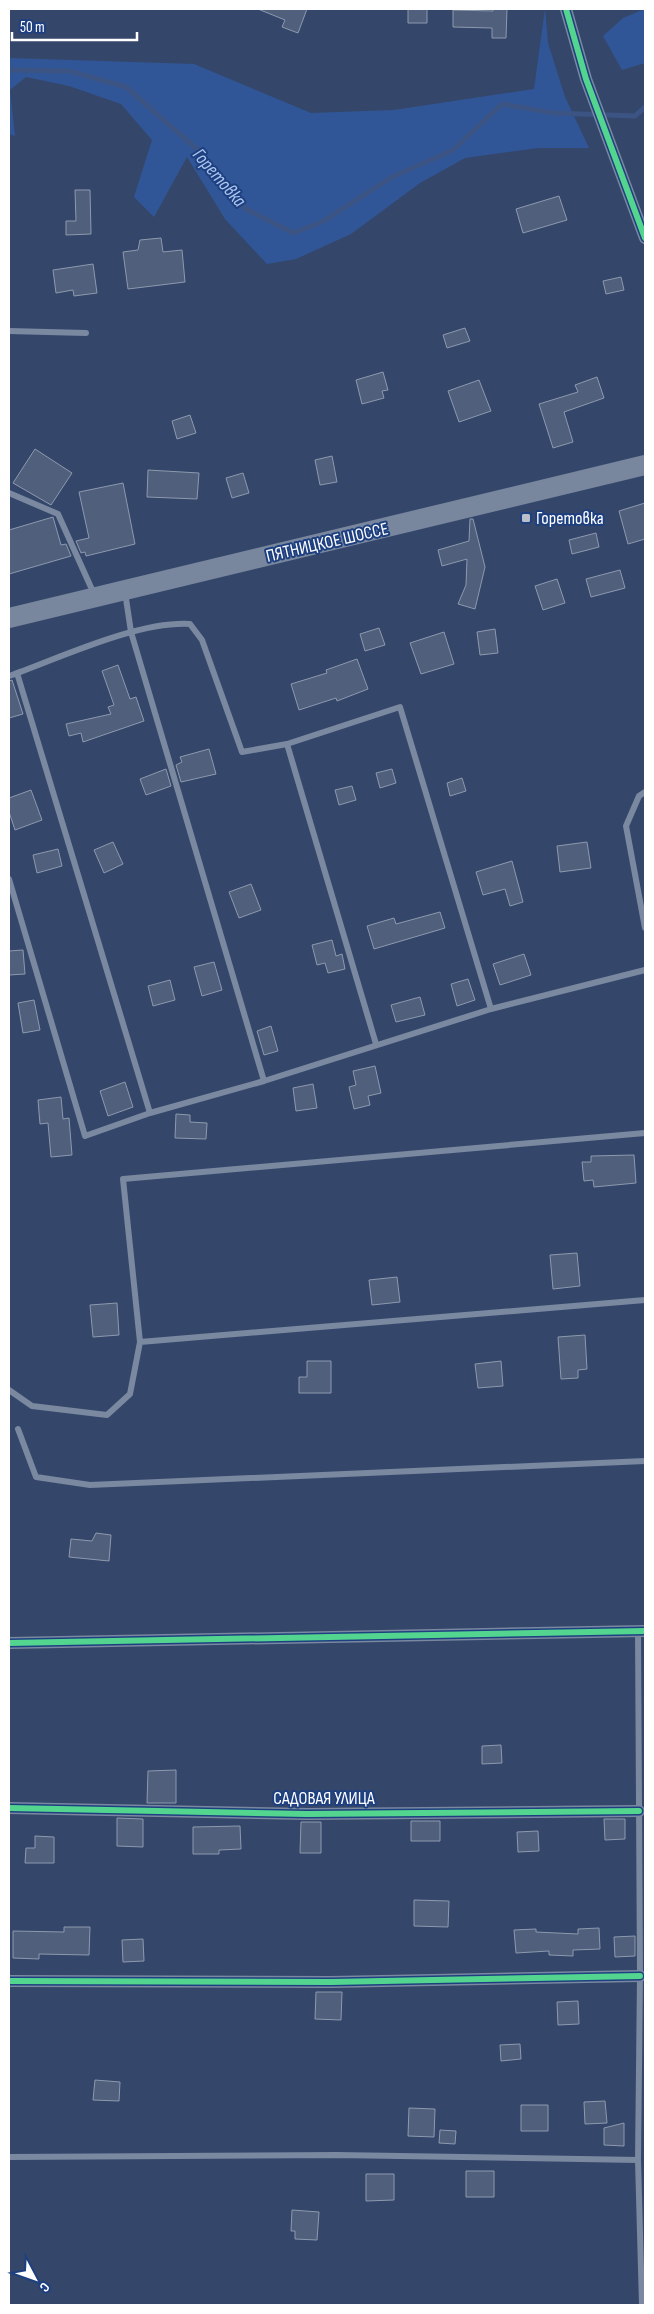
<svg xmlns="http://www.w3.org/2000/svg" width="654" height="2314" font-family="'Sofia Sans Condensed',sans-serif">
<rect width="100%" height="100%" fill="#34476a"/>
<path fill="#315697" d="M545,9L548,43L565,97L589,148H538L465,158L420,183L351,234L296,259L267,264L225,219L187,157L154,217L134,197L152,140L121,104L69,86L26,77L10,90L15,136L9,134V58L194,64L311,113L394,110L534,89Z
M645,9V63L622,70L603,36L623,18Z"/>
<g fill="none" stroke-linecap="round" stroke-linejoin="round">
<path stroke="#3b5483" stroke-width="5" d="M9,70L69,71L126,87L199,151L246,209L293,233L322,222L392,177L453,150L502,104L553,113L635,116L645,107"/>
</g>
<path fill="#505f7c" stroke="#8d99ae" d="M258,9H307L298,33L282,27L285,20Z
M408,9H427V23H408Z
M493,9H507L506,38H492V28L453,27V10L493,11Z
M75,190H90L91,234L66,235V221H76Z
M559,196L567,220L523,233L516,209Z
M161,238L163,252L182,250L185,282L128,289L123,252L138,250L140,240Z
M93,264L97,293L74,296L73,290L56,293L53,270Z
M621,277L624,290L606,294L603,281Z
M465,328L470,341L447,348L443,335Z
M383,372L388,390L382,391L384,398L362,404L356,380Z
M597,377L604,398L564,412L573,442L553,448L539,404L578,392L575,385Z
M479,380L491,411L459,422L448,391Z
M190,415L196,433L177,439L172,421Z
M35,449L72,473L51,505L13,483Z
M332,456L337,482L320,485L315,460Z
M148,470L199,473L197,499L147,497Z
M243,473L249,493L232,498L226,478Z
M123,483L135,544L86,556L85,552L81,553L76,541L89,538L79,492Z
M645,503V539L628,544L619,511Z
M53,517L61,545L66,544L71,556L9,574V530Z
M470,519H473L485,567L475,609L458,604L466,585L467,559L442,566L438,550L469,541Z
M596,533L599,547L572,554L569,540Z
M620,570L625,588L591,597L586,579Z
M557,579L565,603L543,610L535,586Z
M379,628L385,645L365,651L360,634Z
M495,629L498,653L480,655L477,632Z
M444,632L454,664L421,674L410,643Z
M357,659L368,689L337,701L336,698L299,710L291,684L327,673L326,670Z
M118,665L130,699L136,697L144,721L83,742L81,733L69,736L66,724L111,714L108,707L114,705L102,671Z
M12,680L23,714L9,718V681Z
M209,749L216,774L181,782L176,765L182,762L180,757Z
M166,769L171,786L146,795L140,779Z
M392,769L396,783L380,788L376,773Z
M462,778L466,791L450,796L447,783Z
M352,786L356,800L339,805L335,790Z
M31,790L42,820L15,830L9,812V798Z
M113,842L123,864L104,873L94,850Z
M587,842L591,868L560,872L557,846Z
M58,849L62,866L37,873L33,855Z
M512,861L523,902L510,906L505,889L483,895L476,872Z
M251,884L261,910L239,918L229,892Z
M440,912L445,928L374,949L367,926L394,918L396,924Z
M332,940L336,956L342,954L345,969L328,973L325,963L317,965L312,945Z
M23,950L25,974L9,975V951Z
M524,954L531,975L500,985L493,964Z
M214,962L222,990L202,996L194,967Z
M468,979L475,1000L457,1006L451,984Z
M170,980L175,1000L153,1006L148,986Z
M420,997L425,1015L396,1022L391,1005Z
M34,1000L40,1030L23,1033L18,1003Z
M271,1026L278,1051L264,1055L257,1031Z
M375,1066L381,1093L368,1096L370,1105L354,1109L349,1087L356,1085L353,1071Z
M125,1082L133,1107L108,1116L100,1091Z
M313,1084L317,1108L296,1111L293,1088Z
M61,1097L63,1119L69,1118L72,1155L51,1157L48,1123L40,1124L38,1100Z
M176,1114L190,1115V1122L207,1123L206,1139L175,1138Z
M634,1155L636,1183L594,1187L593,1180L584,1181L582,1162H591V1156Z
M577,1253L580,1286L553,1289L550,1255Z
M397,1277L400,1302L372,1305L369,1280Z
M117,1303L119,1335L93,1337L90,1305Z
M585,1335L587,1369L578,1370V1378L561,1379L558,1337Z
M307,1361H331V1393H299V1377H307Z
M501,1361L503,1386L478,1388L475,1364Z
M96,1533L111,1535L109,1561L69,1557L71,1539L92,1541Z
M501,1745L502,1763L482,1764V1746Z
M176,1770V1803H147L148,1771Z
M117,1818L143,1819V1847L117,1846Z
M604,1819H625V1839L605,1840Z
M411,1821H440V1841H411Z
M301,1822H321V1853H300Z
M240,1826L241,1849L219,1850V1854H193V1827Z
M538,1831L539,1851L518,1852L517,1832Z
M35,1836L54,1837V1863H25L26,1848H35Z
M414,1900L449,1901L448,1927L414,1926Z
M64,1927H90L89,1955L39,1954V1959L13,1958V1931L64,1932Z
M599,1928L600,1949L573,1950V1956L549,1955V1951L516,1953L514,1930L536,1929V1932L578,1934V1929Z
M635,1936V1956L615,1957L614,1937Z
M143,1939L144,1961L123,1962L122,1940Z
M316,1992H342L341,2020L315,2019Z
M578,2001L579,2024L558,2025L557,2002Z
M520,2044L521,2059L501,2061L500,2045Z
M95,2080L120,2082L119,2101L93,2100Z
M605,2101L607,2123L585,2124L584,2102Z
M521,2105H548V2131H521Z
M409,2108L435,2109L434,2137L408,2136Z
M624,2123V2146L604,2145V2128Z
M440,2130L456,2131L455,2144L439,2143Z
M466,2171H494V2197H466Z
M366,2174H394V2200L366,2201Z
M292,2210L319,2212L317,2240L295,2239V2231H291Z"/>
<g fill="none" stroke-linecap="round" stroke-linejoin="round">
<path stroke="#7a88a0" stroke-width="6" d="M9,331L86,333
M9,493L58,514L94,594
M125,592L131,632L264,1081
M17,673L150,1113
M9,676C60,658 137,621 190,624L202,640L242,752L287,744L400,707L491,1009
M287,744L376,1044
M645,792L639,796L626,826L645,928
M9,879L85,1136L150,1113L264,1081L491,1009L645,970
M140,1342L645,1300
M9,1390L32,1406L107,1415L130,1394L140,1342L123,1179L645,1133
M18,1429L36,1477L90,1485L645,1461
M638,1631L640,1976L638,2160L642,2305
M9,2157L337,2155L638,2160"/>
<path stroke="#7a88a0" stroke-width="12" d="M566,9L586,79L645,238
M9,1643L645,1631
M9,1808L307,1814L639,1811
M9,1981L331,1982L640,1976"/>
<path stroke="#78869e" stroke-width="20" d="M9,618L645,465"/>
<g stroke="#1e4080" stroke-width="9">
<path id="cycleway" d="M566,9L586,79L645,238
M9,1643L645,1631
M9,1808L307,1814L639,1811
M9,1981L331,1982L640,1976"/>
</g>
<use href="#cycleway" stroke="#53d58f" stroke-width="6"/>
</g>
<rect fill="#b8bfcb" stroke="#1e4080" stroke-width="2" x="521" y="513" width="10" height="10" rx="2.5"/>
<g text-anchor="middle" stroke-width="4" stroke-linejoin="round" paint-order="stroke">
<g font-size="18" fill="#fff" stroke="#1e4080" text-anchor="start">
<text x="536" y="524">Горетовка</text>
</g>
<g font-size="18" fill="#fff" stroke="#1e4080">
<text transform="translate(327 542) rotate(-13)" y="6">ПЯТНИЦКОЕ ШОССЕ</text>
<text x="324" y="1804">САДОВАЯ УЛИЦА</text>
</g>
<g font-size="19" font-style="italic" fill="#adc6f0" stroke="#1e4080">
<text transform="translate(220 177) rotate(49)" y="7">Горетовка</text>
</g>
</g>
<rect width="654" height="2314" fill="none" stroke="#ffffff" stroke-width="20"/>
<g transform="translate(35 2279) rotate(131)" stroke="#1e4080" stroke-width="4" paint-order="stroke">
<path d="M0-4L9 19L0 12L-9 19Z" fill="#ffffff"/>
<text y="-8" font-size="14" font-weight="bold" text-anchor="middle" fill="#ffffff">С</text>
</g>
<path d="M12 32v8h125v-8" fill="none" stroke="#ffffff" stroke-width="2.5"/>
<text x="20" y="32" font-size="15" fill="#ffffff" stroke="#1e4080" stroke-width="4" paint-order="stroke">50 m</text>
</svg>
